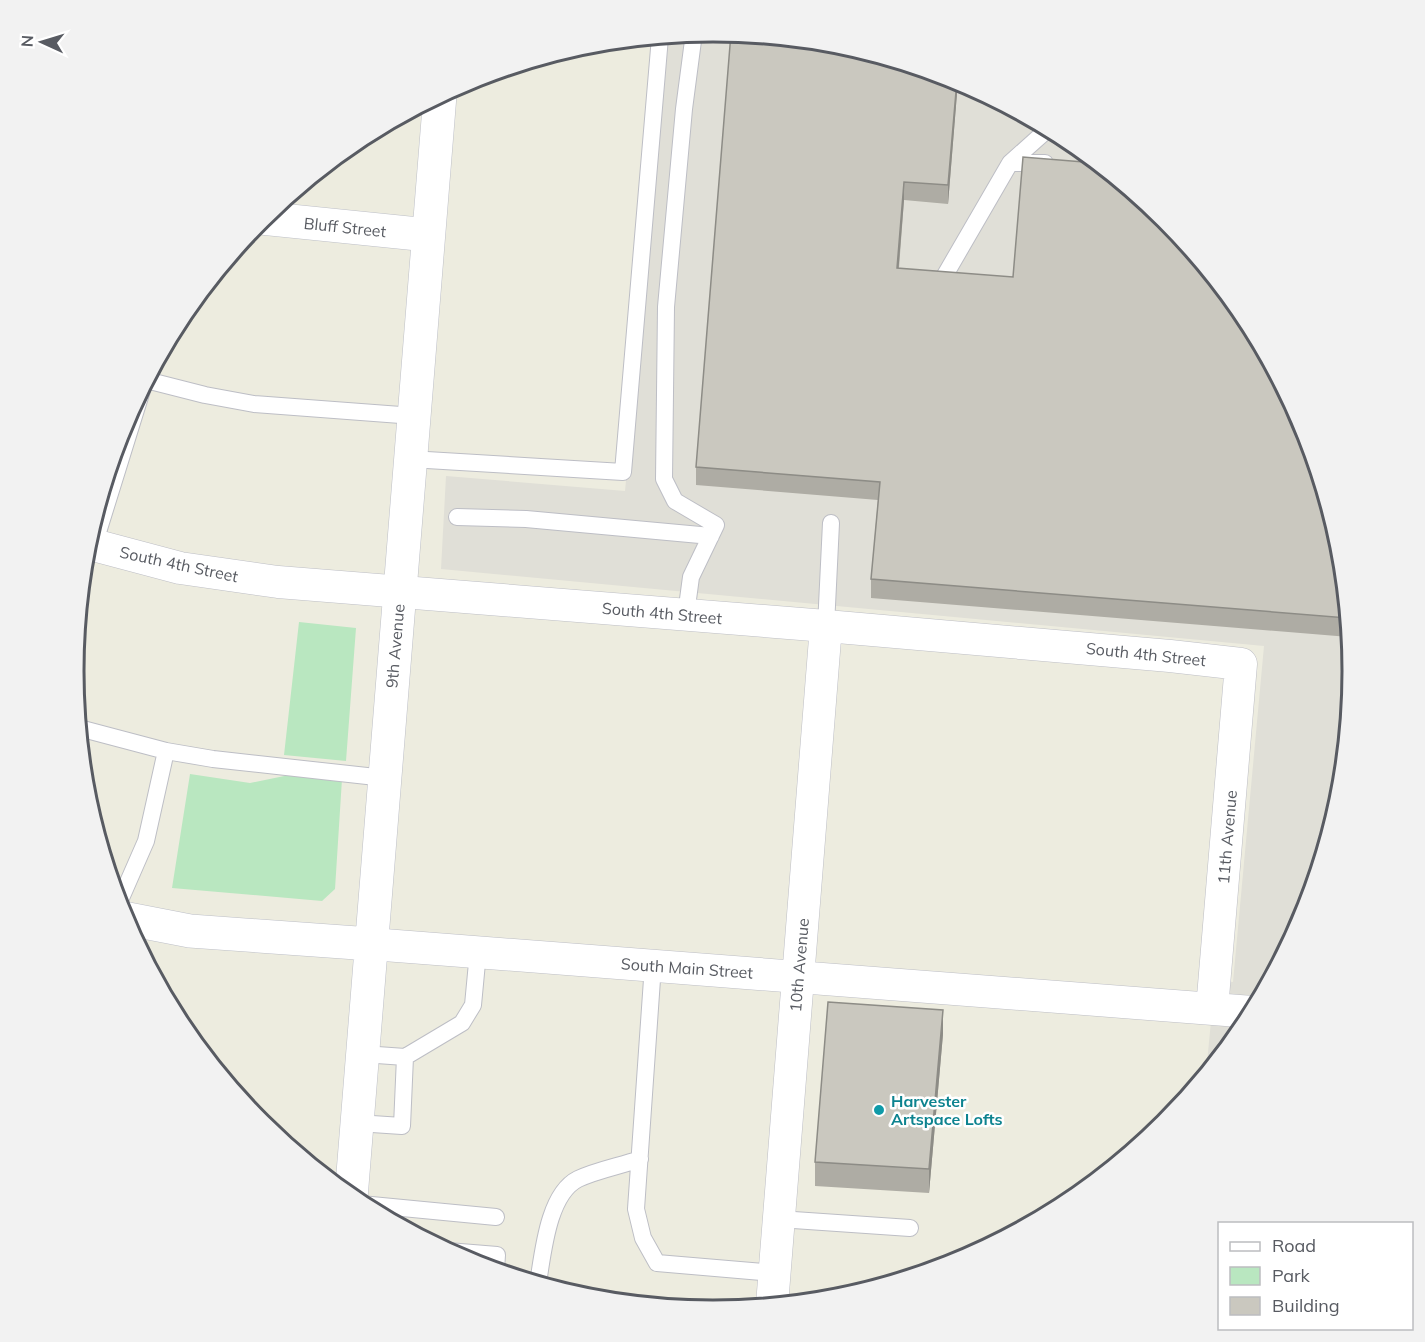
<svg xmlns="http://www.w3.org/2000/svg" width="1425" height="1342" font-family="Mulish,sans-serif">
<rect width="100%" height="100%" fill="#edecdf"/>
<path fill="#e0dfd7" d="M713,32L838,44L958,80L1068,139L1165,219L1340,547L1352,671L1340,796L1303,916L1244,1027L1206,1073L1215,980L1233,982L1264,646L441,569L446,476L625,491L669,36Z"/>
<path fill="#b9e7c0" d="M299,622L356,628L346,761L284,755Z
M190,774L250,783L294,774L342,779L335,889L322,901L172,888Z"/>
<g fill="none" stroke-linecap="round" stroke-linejoin="round">
<g stroke="#bdbec5" stroke-width="18">
<path id="service" d="M1010,163L1048,129
M941,282L1010,163H1045
M146,380L205,395L254,404L414,416
M410,459L623,472L660,37
M457,517L526,519L711,536
M94,545L144,384
M686,614L691,577L716,525L675,501L664,479L666,307L684,109L694,33
M826,626L831,523
M79,728L166,751L213,759L385,778
M118,905L146,841L166,751
M653,965L636,1209L643,1238L657,1263L774,1273
M405,1057L462,1023L473,1005L478,952
M357,1123L402,1126L405,1057L363,1054
M361,1204L496,1217
M779,1219L910,1228
M448,1251L497,1255L496,1270
M538,1283C543,1253 548,1194 578,1179C597,1170 620,1166 640,1159"/>
</g>
<g stroke="#bdbec5" stroke-width="33">
<path id="minor" d="M86,543L180,568L278,582L826,626L1170,656L1241,664L1212,1009
M371,944L1252,1012
M772,1305L826,626"/>
</g>
<g stroke="#bdbfc7" stroke-width="34">
<path id="secondary" d="M261,218L428,235
M123,918L190,931L371,944
M351,1198L440,95"/>
</g>
<use href="#service" stroke="#fff" stroke-width="16"/>
<use href="#minor" stroke="#fff" stroke-width="32"/>
<use href="#secondary" stroke="#fff" stroke-width="33"/>
</g>
<path fill="#aeaca4" d="M958,81L948,204L904,200L899,268L1340,547L1349,637L871,598V579L878,500L696,485V467Z
M943,1034L929,1193L815,1186V1162Z"/>
<path fill="#8d8c86" d="M957,80L958,81L948,204V185Z
M904,182V200L897,287V268Z
M943,1010V1034L929,1193V1169Z"/>
<path fill="#cac8bf" stroke="#8d8c86" stroke-width="1.5" d="M731,33L838,44L957,80L948,185L904,182L897,268L1013,277L1023,157L1096,163L1165,219L1244,316L1303,427L1340,547L1347,618L871,579L880,482L696,467Z
M828,1002L943,1010L929,1169L815,1162Z"/>
<circle fill="#0f9aa8" stroke="#fff" stroke-width="2" cx="879" cy="1110" r="6"/>
<g text-anchor="middle" stroke-width="5" stroke-linejoin="round" paint-order="stroke">
<g font-size="16" fill="#585b62" stroke="#fff">
<text transform="translate(345 227) rotate(6)" y="6">Bluff Street</text>
<text transform="translate(179 564) rotate(12)" y="6">South 4th Street</text>
<text transform="translate(662 613) rotate(5)" y="6">South 4th Street</text>
<text transform="translate(395 646) rotate(-85)" y="6">9th Avenue</text>
<text transform="translate(1146 654) rotate(6)" y="6">South 4th Street</text>
<text transform="translate(1227 837) rotate(-85)" y="6">11th Avenue</text>
<text transform="translate(799 965) rotate(-85)" y="6">10th Avenue</text>
<text transform="translate(687 968) rotate(4)" y="6">South Main Street</text>
</g>
<g font-size="16" font-weight="bold" fill="#0d838f" stroke="#fff" text-anchor="start">
<text x="891" y="1107">Harvester<tspan x="891" dy="18">Artspace Lofts</tspan></text>
</g>
</g>
<path d="M0 0H1425V1342H0ZM84 671a629 629 0 1 1 1258 0a629 629 0 1 1-1258 0Z" fill="#f2f2f2" fill-rule="evenodd"/>
<path fill="none" stroke="#585b62" stroke-width="3" d="M84 671a629 629 0 1 1 1258 0a629 629 0 1 1-1258 0Z"/>
<rect x="1218" y="1222" width="195" height="108" fill="#ffffff" stroke="#bcbdc0" stroke-width="1.5"/>
<rect x="1230" y="1242" width="30" height="9" fill="#ffffff" stroke="#bcbdc0" stroke-width="1.5"/>
<text x="1272" y="1252" font-size="18" fill="#585b62">Road</text>
<rect x="1230" y="1267" width="30" height="18" fill="#b9e7c0" stroke="#bcbdc0" stroke-width="1.5"/>
<text x="1272" y="1282" font-size="18" fill="#585b62">Park</text>
<rect x="1230" y="1297" width="30" height="18" fill="#cac8bf" stroke="#bcbdc0" stroke-width="1.5"/>
<text x="1272" y="1312" font-size="18" fill="#585b62">Building</text>
<g transform="translate(42 42) rotate(274)" stroke="#ffffff" stroke-width="4.5" paint-order="stroke">
<path d="M0-4.5L10 22L0 15L-10 22Z" fill="#585b62"/>
<text y="-9" font-size="16" font-weight="bold" text-anchor="middle" fill="#585b62">N</text>
</g>
</svg>
